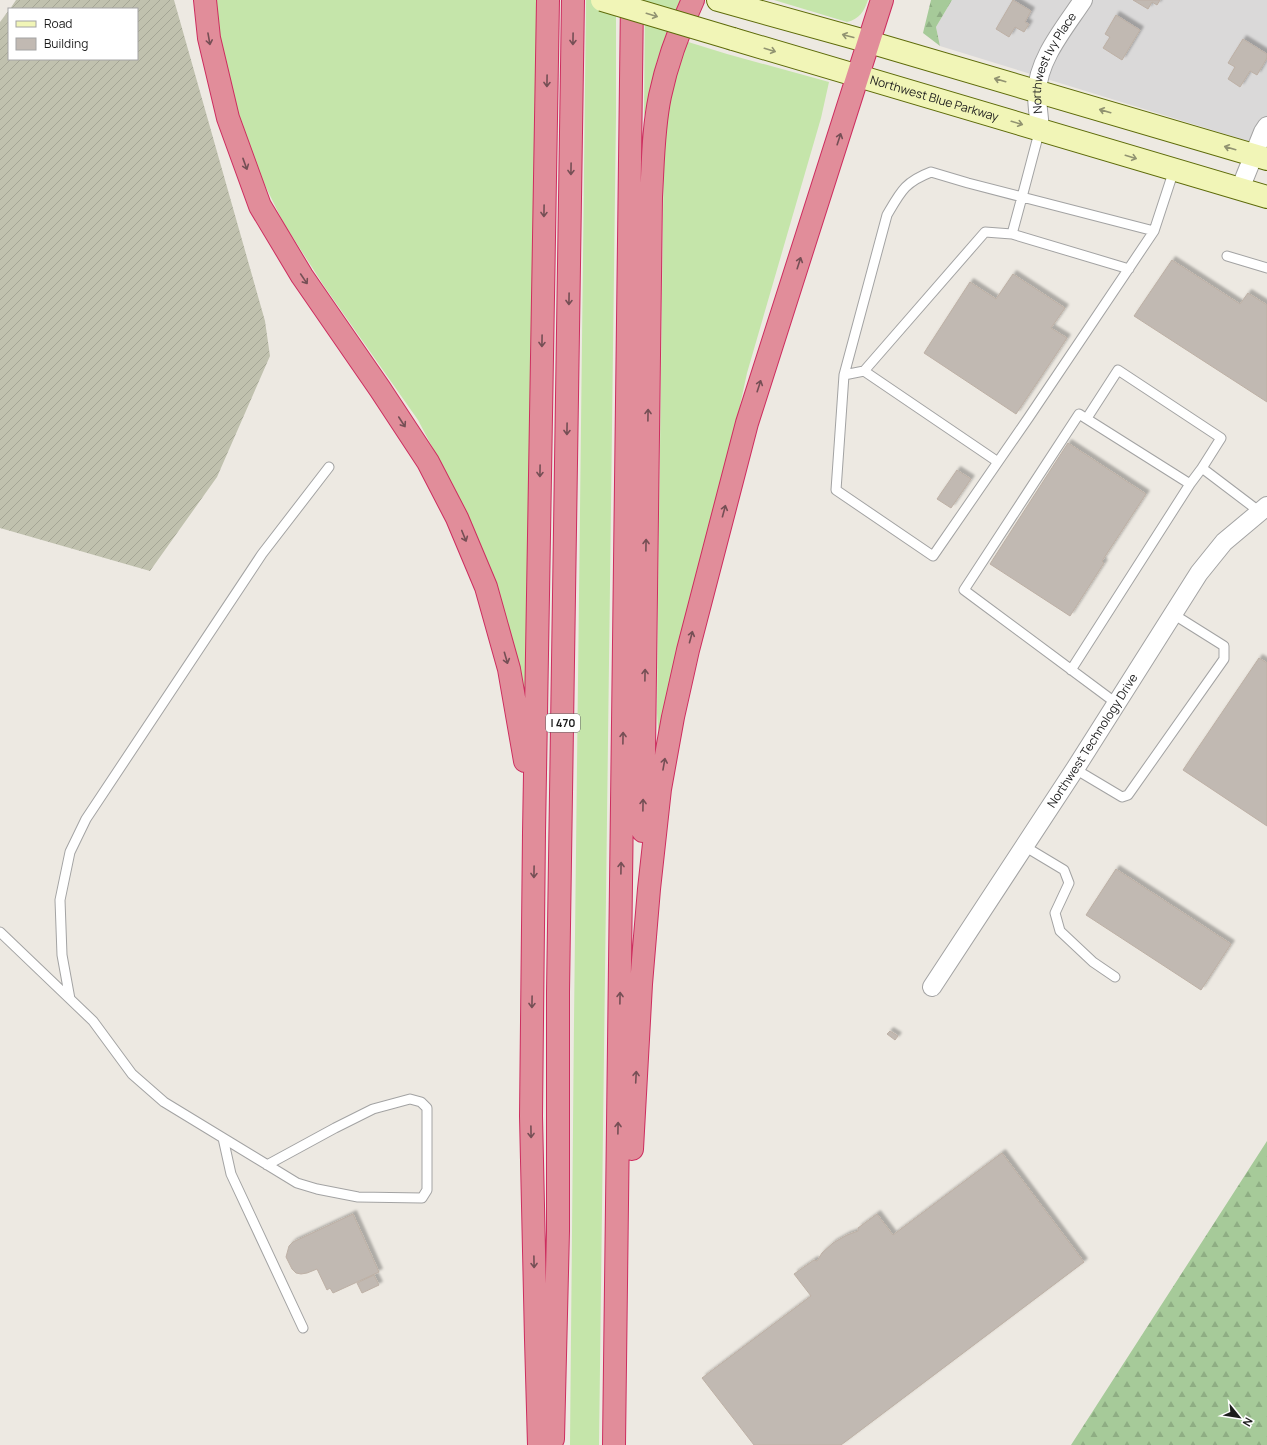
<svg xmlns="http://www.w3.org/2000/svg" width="1267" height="1445" font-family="Manrope,sans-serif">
<defs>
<pattern id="construction-furrows" width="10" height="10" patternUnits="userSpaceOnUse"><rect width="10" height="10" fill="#c0c1ae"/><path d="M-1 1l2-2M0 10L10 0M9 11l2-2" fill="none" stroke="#a4a595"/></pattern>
<pattern id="forest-firs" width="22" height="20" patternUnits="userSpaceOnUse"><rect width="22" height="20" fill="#a6ca99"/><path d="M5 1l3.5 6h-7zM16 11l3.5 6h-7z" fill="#8ead83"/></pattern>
<filter id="shadow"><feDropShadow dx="3.5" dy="-3.5" stdDeviation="1" flood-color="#0004"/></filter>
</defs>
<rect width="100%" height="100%" fill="#ede9e2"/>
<path fill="#dad9d9" d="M952,0H1267V147L940,46L936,27Z"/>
<path fill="url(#construction-furrows)" d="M16,0H174L265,321L270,356L217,477L150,571L0,528V22L9,10V59H137V9H10Z"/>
<path fill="#c5e5aa" d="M215,0H538L528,715L480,544L448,477L418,420L324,286L283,222L259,173L241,123L224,62Z
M586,0H616V116L599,1445H570L574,1020Z
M645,0H681L657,61L644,117Z
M774,0H868C864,11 860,19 847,22Z
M685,41L727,54L829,82L821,118L747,373L733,438L659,743L657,713L658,598L664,143L666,111Z"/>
<path fill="url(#forest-firs)" d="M931,0H952L936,27L940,46L923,33Z
M1267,1141V1445H1071Z"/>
<path fill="#c1b9b2" stroke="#bdb0a5" filter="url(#shadow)" d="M1013,0L1031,11L1025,22L1029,24L1024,32L1015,27L1009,37L996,29Z
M1133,0H1160L1157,5L1152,2L1148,9Z
M1116,15L1140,30L1122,60L1103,48L1110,37L1105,34Z
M1243,39L1267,54V58L1257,75L1250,71L1240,87L1228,79L1235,67L1228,63Z
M1172,260L1240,304L1248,293L1267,305V402L1134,316Z
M1013,274L1065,308L1051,328L1067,338L1016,414L924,353L970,282L996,299Z
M1068,443L1146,494L1102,561L1104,563L1070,616L990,564Z
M957,470L971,479L951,508L937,499Z
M1259,658L1267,663V826L1183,770Z
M1116,869L1231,944L1201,990L1086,915Z
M890,1031L898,1036L895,1040L887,1034Z
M1002,1153L1084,1262L841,1445H754L702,1378L811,1296L794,1274L814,1260L817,1261L822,1253L833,1243L847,1235L858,1231V1228L877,1214L893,1235Z
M353,1214L379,1272L333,1293L330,1288L327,1290L317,1269L307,1273L301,1274L296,1273L292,1269L286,1257L289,1246L293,1242Z
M374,1275L379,1285L362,1293L357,1283Z"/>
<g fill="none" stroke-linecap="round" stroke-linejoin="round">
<g stroke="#a3a3a3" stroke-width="11">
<path id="lane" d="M1040,129L1022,197L968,183L931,172C905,182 901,191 887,215L844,375L836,490L933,556L1029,417L1154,231L1174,170
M1227,256L1267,268
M1129,269L1012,234L1022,197L1154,231
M864,371L998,462
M844,375L864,371L985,232L1012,234
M1087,418L1118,370L1221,438L1202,468
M1071,670L1190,484
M1116,703L964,590L1079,414L1190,484L1202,468L1260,512
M1075,769L1122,797L1128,795L1224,659V646L1173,614
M1024,846L1064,870L1069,883L1055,913L1060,931L1093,962L1115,977
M0,932L93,1021L132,1074L164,1102L297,1183L317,1189L358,1197L422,1198L427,1190V1108L421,1102L410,1099L373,1109L335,1128L267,1165
M70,999L62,955L60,900L70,852L86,819L262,554L329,467
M223,1138L231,1174L303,1328"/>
</g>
<g stroke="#a3a3a3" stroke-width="20">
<g id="street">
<path id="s1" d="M1040,129C1039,117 1037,105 1037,93C1037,60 1066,26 1083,0"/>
<path d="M1240,189L1263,132L1267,126"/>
<path id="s2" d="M932,987L1075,769L1199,573L1224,542L1267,506"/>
</g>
</g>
<g stroke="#5e6b0a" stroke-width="24">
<g id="secondary">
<path d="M718,0L869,42L1267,159"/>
<path id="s3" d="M733,39L1267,197"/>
</g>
</g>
<g stroke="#cd2d5f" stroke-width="24">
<path id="highway" d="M205,0L209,38L228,118L260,206L302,276L380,389L428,462L457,518L486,587L509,669L525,761
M643,831L651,197C653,164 653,129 660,96C667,63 679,30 693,0
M632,1149L641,984L649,889L660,789L673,717L688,650L747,423L882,0
M553,1439L558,1231V992L573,0
M539,1445L536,1340L531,1116L534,833L548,0
M614,1445L632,0"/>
</g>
<use href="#lane" stroke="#fff" stroke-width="9"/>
<use href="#street" stroke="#fff" stroke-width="18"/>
<use href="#secondary" stroke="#f1f5b7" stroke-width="22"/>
<use href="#highway" stroke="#e18d9a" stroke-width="22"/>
<g stroke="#5e6b0a" stroke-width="24" stroke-linecap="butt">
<path id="secondary-bridge" d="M602,0L733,39"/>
</g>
<use href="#secondary-bridge" stroke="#f1f5b7" stroke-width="22"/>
</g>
<defs><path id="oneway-shaft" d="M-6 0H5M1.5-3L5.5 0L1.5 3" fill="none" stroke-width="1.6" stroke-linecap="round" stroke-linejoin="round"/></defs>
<g stroke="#919371">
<use href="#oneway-shaft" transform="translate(652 15) rotate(17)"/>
<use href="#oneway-shaft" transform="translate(848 36) rotate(-165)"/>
<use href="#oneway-shaft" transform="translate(770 50) rotate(17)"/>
<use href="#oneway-shaft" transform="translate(1000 80) rotate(-164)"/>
<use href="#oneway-shaft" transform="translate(1105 111) rotate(-164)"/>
<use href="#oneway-shaft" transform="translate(1017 123) rotate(16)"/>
<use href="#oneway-shaft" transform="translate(1230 148) rotate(-164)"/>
<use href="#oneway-shaft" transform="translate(1131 157) rotate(17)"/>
</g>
<g stroke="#754f55">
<use href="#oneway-shaft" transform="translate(209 39) rotate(80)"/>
<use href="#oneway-shaft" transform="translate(573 39) rotate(91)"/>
<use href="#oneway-shaft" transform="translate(547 81) rotate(91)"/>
<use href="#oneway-shaft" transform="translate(839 139) rotate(-72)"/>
<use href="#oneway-shaft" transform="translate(245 164) rotate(70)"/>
<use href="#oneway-shaft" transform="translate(571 169) rotate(91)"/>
<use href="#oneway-shaft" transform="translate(544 211) rotate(91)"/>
<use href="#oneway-shaft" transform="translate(799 263) rotate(-72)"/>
<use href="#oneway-shaft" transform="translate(304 279) rotate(56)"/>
<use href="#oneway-shaft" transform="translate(569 299) rotate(91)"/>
<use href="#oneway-shaft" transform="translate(542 341) rotate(91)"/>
<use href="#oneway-shaft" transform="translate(759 386) rotate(-72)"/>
<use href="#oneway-shaft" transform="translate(648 415) rotate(-89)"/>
<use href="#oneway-shaft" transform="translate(402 422) rotate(57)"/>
<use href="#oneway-shaft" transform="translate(567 429) rotate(91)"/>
<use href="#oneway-shaft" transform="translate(540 471) rotate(91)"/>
<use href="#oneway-shaft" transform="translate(724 511) rotate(-75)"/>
<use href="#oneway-shaft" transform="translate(464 536) rotate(68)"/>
<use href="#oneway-shaft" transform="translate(646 545) rotate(-89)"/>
<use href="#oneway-shaft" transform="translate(691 637) rotate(-75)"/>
<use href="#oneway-shaft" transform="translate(506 658) rotate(74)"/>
<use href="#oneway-shaft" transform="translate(645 675) rotate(-89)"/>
<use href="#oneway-shaft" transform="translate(623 738) rotate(-89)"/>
<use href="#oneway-shaft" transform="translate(664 764) rotate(-80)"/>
<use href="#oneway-shaft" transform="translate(643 805) rotate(-89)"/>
<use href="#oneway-shaft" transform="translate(621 868) rotate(-89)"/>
<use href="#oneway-shaft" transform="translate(534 872) rotate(91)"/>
<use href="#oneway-shaft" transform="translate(620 998) rotate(-89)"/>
<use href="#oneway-shaft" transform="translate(532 1002) rotate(91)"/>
<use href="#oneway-shaft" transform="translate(636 1077) rotate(-87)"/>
<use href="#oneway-shaft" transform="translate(618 1128) rotate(-89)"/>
<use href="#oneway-shaft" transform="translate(531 1132) rotate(89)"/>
<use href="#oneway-shaft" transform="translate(534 1262) rotate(89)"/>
</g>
<g text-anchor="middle" stroke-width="3.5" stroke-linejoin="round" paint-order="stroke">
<rect fill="#fff" stroke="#606060" stroke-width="1" x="546" y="714" width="34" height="18" rx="3"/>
<g font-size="11" font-weight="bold" fill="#1c1c1c">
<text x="563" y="727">I 470</text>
</g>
<g font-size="12" fill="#1c1c1c" stroke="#fff">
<text dy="4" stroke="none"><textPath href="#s1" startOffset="70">Northwest Ivy Place</textPath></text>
<text dy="4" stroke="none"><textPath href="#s3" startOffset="210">Northwest Blue Parkway</textPath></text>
<text dy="4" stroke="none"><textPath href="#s2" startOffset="294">Northwest Technology Drive</textPath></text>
</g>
</g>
<rect x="8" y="8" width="130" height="52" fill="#ffffff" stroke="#a4a4a4"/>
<rect x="16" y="21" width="20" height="6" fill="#f1f5b7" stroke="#a4a4a4"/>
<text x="44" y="28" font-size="12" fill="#1c1c1c">Road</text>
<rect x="16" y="38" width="20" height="12" fill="#c1b9b2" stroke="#a4a4a4"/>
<text x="44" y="48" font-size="12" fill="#1c1c1c">Building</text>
<g transform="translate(1239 1417) rotate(120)" stroke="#ffffff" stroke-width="3" paint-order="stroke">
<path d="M0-3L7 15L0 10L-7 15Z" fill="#1c1c1c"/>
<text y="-6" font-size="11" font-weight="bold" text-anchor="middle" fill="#1c1c1c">N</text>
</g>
</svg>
